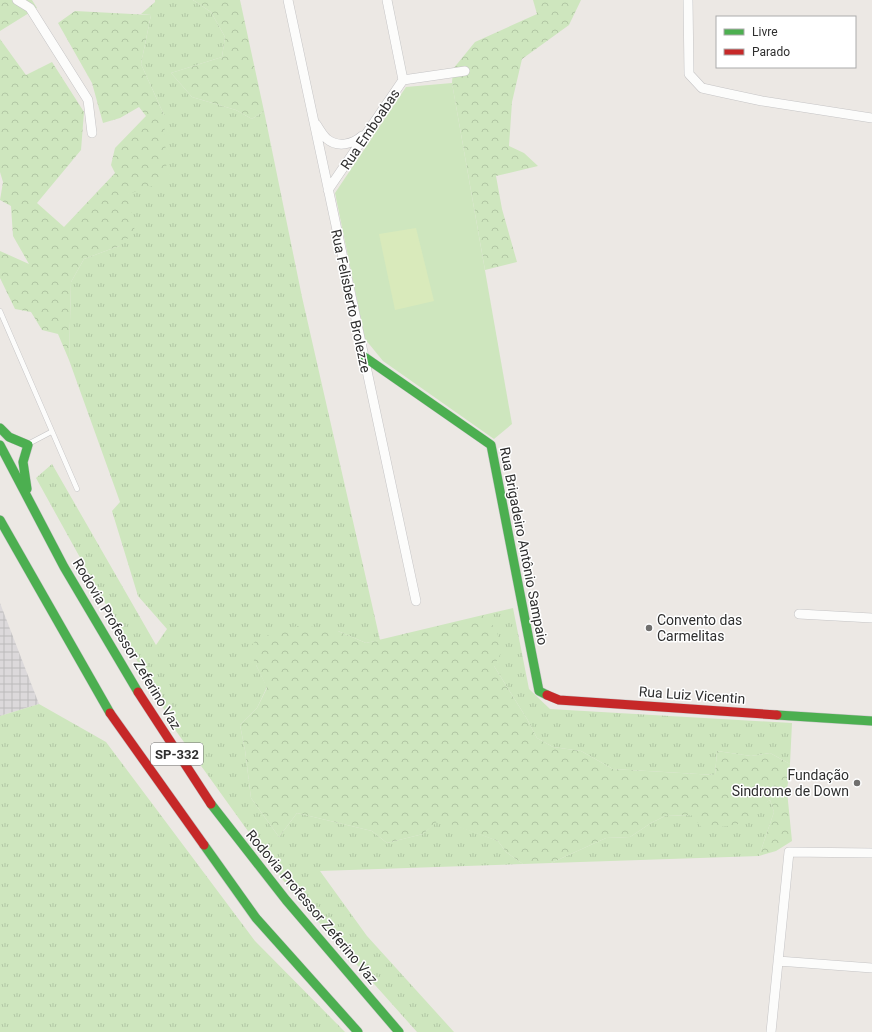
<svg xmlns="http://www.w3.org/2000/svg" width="872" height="1032" font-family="Roboto,sans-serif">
<defs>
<pattern id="industrial-grid" width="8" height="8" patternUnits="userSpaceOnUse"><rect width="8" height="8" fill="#dcd9db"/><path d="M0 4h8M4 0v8" fill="none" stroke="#bdbbbc"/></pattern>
<pattern id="grass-tufts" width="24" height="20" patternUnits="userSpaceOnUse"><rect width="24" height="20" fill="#cee6be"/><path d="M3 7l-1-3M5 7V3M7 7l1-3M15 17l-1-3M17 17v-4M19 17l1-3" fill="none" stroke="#b1c6a4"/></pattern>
<pattern id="forest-crowns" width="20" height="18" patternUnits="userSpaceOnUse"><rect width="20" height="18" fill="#cee6be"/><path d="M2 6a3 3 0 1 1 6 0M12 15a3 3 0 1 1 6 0" fill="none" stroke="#b1c6a4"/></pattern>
</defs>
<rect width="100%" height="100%" fill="#ece8e4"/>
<path fill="url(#industrial-grid)" d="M0,603L39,704L0,716Z"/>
<path fill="url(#grass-tufts)" d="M155,0H193L211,12L225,37L222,57L171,73L192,97L236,110L252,119L264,111L302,297L380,640L366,643L338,631L256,665L267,687L257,708L240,725L245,750L251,798L279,837L297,813L372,831L387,843L423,834L439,819L498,841L506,852L523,864L320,871L367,936L454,1032H417L291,891L176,731L36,478L52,464L156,645L167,629L138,596L112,511L120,502L69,360L71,282L84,259L119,246L128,194L164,115L141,64L151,15L141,14L155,2Z
M513,608L529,689L550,709L792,723L790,764L770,753L751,756L717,751L715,775L613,769L581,751L553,747L537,738L527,719L494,666L483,615Z
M39,704L106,742L255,941L345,1032H0V716Z
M770,800L774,812L759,856L551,863L606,838L630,837L651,823L665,816L691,815L752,818L761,805Z"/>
<path fill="url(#forest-crowns)" d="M0,0H32L37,8L0,31Z
M193,0H240L264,111L252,119L236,110L192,97L171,73L222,57L225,37L211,12Z
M533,0H581L569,25L522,59L512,102L509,146L524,153L538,166L496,176L502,209L517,262L485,270L452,83L453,69L475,42L537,14Z
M75,11L151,15L141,64L164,115L167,181L128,194L135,232L119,246L84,259L71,282L69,360L58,334L42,330L31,312L15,309L0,278V251L29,264L13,236L11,206L0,200L3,182L0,172V39L26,75L52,62L84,112L81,150L37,203L64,227L115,173L111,165L115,148L146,116L139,107L120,118L103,123L92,83L58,23Z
M483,615L496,629L502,651L494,666L527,719L537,738L553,747L581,751L613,769L715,775L717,751L751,756L770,753L790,764L787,791L792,841L776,851L759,856L774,812L770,800C760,806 760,812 753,818C743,826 716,827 703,829L691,815L665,816L651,823L630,837L606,838L551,863L523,864L506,852L498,841L439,820L423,834L387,843L372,831L297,813L279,837L251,798L245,750L240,725L257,708L267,688L248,648L259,638L301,625L338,631L366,643Z"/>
<path fill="#cee6be" d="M452,83L512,424L494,439L383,361L365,339L335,193L406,87Z"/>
<path fill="#d9eabb" d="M416,228L434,301L395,310L379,234Z"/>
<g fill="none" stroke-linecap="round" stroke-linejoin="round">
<g stroke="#c5c4c5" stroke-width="5.5">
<path id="lane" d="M0,311L77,489
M30,443L51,432"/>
</g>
<g stroke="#c5c4c5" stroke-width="10">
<path id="street" d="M17,0L30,8L88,100L92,133
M288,0L416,601
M387,0L403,80
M688,0L689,74L702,88L720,92L762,101L872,118
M316,124C319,129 323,136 327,139C338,148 353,144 362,136
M328,190L403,80L465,71
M799,614L872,618
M778,961L872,968
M771,1032L789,852L872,853"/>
</g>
<g stroke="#c5c4c5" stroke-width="10">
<path id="fast" d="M363,356L491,445L539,691L547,695
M0,428L9,437L28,445L23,462L27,489
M0,445L64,567L138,692
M0,520L110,713
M777,715L872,721
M211,804L286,900L399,1032
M204,845L256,918L358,1032"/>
</g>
<g stroke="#c5c4c5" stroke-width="10">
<path id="jam" d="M138,692L211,804
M547,695L559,700L777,715
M110,713L204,845"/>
</g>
<use href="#lane" stroke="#fcfcfb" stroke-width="4.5"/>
<use href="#street" stroke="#fcfcfb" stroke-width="9"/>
<use href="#fast" stroke="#4caf50" stroke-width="9"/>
<use href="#jam" stroke="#c62828" stroke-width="9"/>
</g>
<g fill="#706f6e" stroke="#fff" stroke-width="1.5">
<circle cx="649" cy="628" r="4"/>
<circle cx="857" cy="783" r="4"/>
</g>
<g text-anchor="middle" stroke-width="3" stroke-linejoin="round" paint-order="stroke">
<rect fill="#fff" stroke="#6d6d6d" stroke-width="1" x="151" y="743" width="52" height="22" rx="3"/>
<g font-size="13" font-weight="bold" fill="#2e2e2e">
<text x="177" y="759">SP-332</text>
</g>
<g font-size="14" fill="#2e2e2e" stroke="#fff">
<text transform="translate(370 129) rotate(-56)" y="5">Rua Emboabas</text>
<text transform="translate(351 301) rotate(78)" y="5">Rua Felisberto Brolezze</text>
<text transform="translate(524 546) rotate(79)" y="5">Rua Brigadeiro Antônio Sampaio</text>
<text transform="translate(127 644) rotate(59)" y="5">Rodovia Professor Zeferino Vaz</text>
<text transform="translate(692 695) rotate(4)" y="5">Rua Luiz Vicentin</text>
<text transform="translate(312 907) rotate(50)" y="5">Rodovia Professor Zeferino Vaz</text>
</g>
<g font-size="14" fill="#2e2e2e" stroke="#fff" text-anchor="start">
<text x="657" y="625">Convento das<tspan x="657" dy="16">Carmelitas</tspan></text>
<text x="849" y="780" text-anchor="end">Fundação<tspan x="849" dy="16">Sindrome de Down</tspan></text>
</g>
</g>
<rect x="716" y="16" width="140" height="52" fill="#ffffff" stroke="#ababab"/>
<rect x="724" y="29" width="20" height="6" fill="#4caf50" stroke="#ababab"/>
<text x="752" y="36" font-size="12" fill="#2e2e2e">Livre</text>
<rect x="724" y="49" width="20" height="6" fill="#c62828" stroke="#ababab"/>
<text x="752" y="56" font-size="12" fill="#2e2e2e">Parado</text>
</svg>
